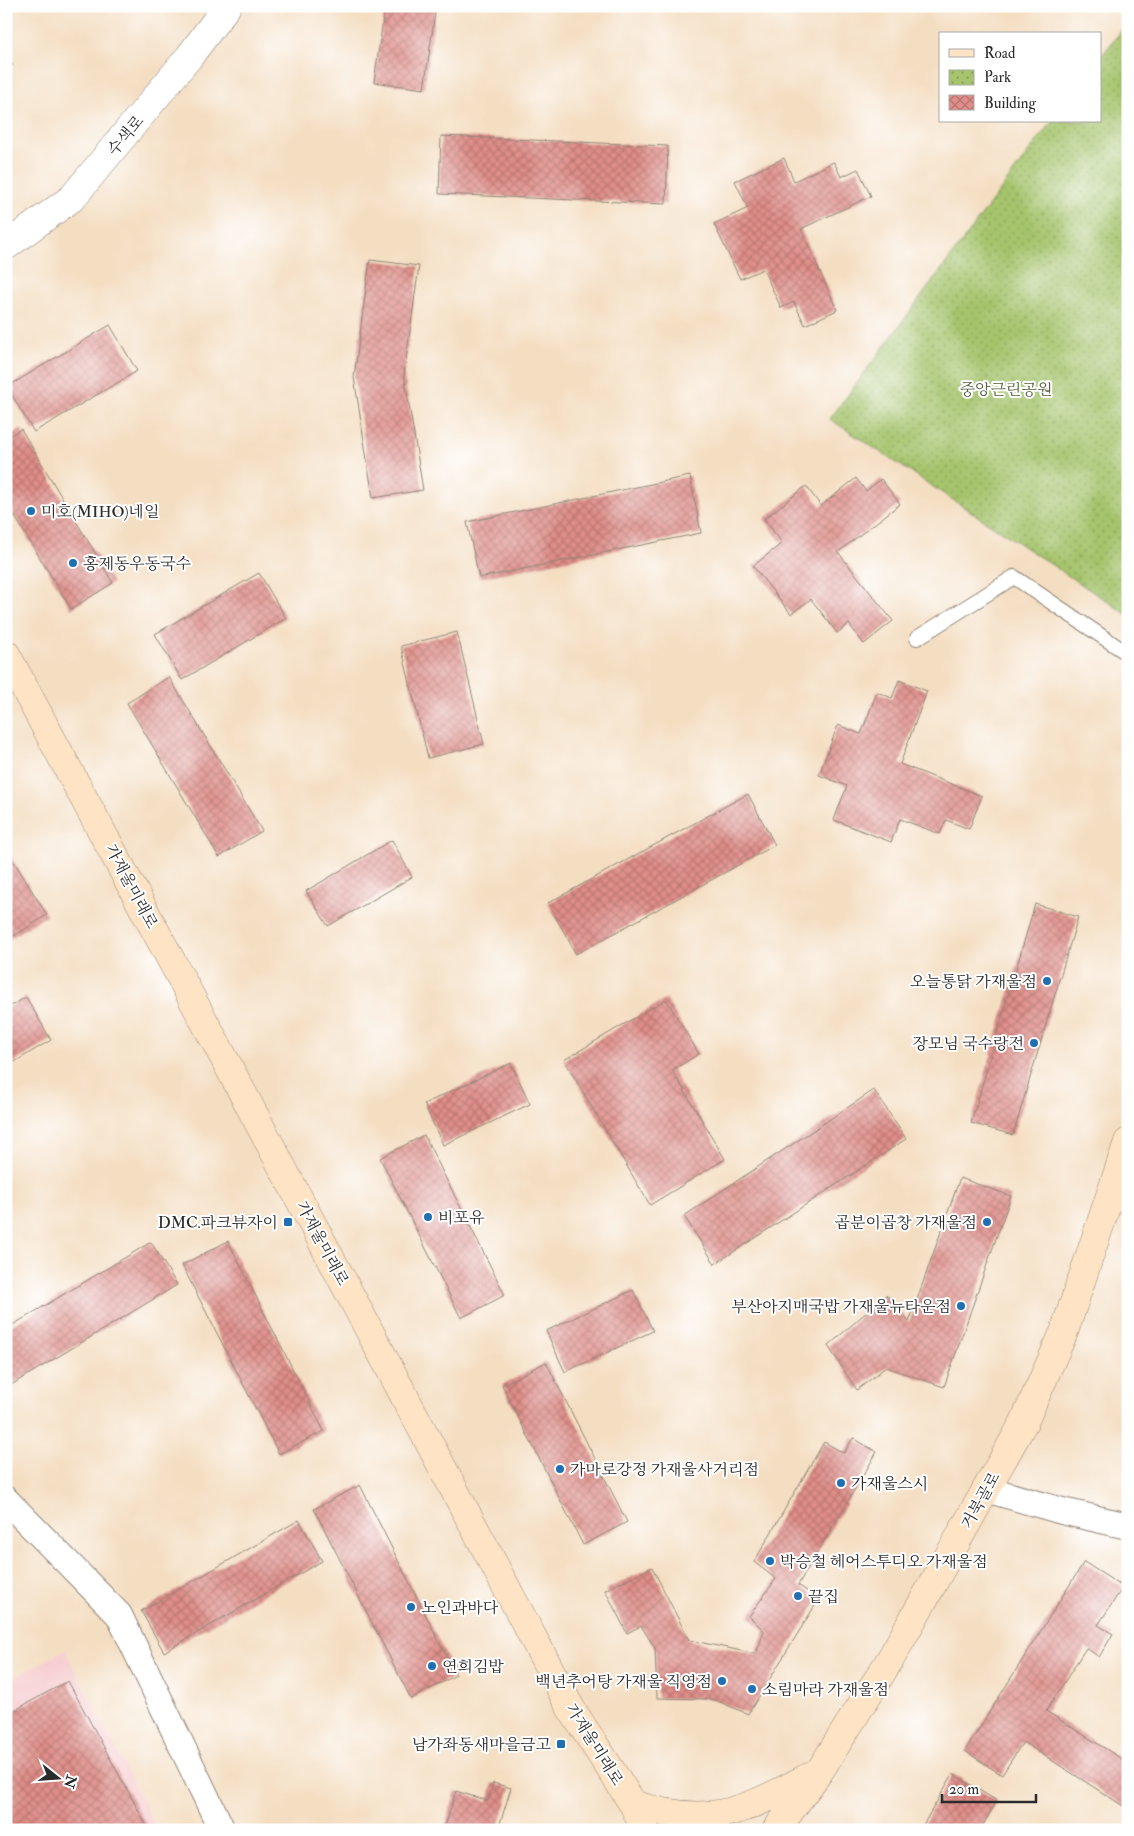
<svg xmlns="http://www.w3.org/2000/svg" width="1134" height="1836" font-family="'IM FELL Double Pica','Noto Serif KR',serif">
<defs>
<pattern id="park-dots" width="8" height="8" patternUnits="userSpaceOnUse" patternTransform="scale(1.25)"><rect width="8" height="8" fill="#a5c46c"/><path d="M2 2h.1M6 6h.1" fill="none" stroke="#879f59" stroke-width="1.8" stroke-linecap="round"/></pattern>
<pattern id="building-cross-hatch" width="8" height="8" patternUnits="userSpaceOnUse" patternTransform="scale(1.25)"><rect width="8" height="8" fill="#e08e89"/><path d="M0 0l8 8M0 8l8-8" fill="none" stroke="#b67470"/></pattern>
</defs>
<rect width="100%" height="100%" fill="#fff"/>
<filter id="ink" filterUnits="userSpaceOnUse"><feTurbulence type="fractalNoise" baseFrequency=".02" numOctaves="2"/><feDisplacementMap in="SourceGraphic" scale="10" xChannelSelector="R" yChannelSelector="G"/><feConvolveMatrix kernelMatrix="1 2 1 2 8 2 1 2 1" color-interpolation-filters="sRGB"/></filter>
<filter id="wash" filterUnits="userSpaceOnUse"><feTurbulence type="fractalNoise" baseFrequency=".0096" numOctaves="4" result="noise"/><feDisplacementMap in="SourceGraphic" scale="20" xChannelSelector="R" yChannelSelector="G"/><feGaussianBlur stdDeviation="1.12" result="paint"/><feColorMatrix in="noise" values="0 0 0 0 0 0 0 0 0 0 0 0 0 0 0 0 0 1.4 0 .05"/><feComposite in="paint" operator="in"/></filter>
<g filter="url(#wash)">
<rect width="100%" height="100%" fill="#f4dec2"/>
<path fill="#f7cfd1" d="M65,1650L157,1830H6V1682Z"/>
<path fill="url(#park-dots)" stroke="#68784c" d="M1128,22V615L830,419L1052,121H1100V58Z"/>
<g id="blocks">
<path fill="url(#building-cross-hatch)" d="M385,6H436L424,89L374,82Z
M6,55L13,65L6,70Z
M441,136L668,146L666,204L439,194Z
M784,158L794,181L834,162L841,177L858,169L871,196L801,229L837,310L805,325L794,302L781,308L763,269L740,279L714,224L748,208L735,181Z
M370,260L419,266L404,374L423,490L373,498L354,377Z
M110,325L137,371L34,432L7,387Z
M21,429L113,583L71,609L6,502V438Z
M690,476L701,533L479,578L467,522Z
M856,478L866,491L881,479L900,504L838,552L893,621L864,644L849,624L837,633L811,599L791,614L753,566L782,543L764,519L806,486L821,506Z
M259,573L286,618L182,680L155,634Z
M457,632L484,744L428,758L401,646Z
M169,677L262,831L219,857L127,703Z
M899,680L927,691L900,764L982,796L969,829L946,820L940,834L900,819L891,842L834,820L847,786L819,775L838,725L861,734L877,692L892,698Z
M748,794L775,845L576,954L548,903Z
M392,840L412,877L328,926L306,891Z
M6,849L47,915L6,941Z
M1035,904L1078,917L1013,1135L971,1123Z
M26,997L51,1040L6,1067V1009Z
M666,999L699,1054L672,1070L725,1159L650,1205L564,1060Z
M511,1063L530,1104L443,1145L424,1104Z
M874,1090L906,1139L715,1264L684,1216Z
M424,1135L505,1295L461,1318L380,1158Z
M960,1178L1011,1196L944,1387L886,1367L857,1390L828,1346L886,1295L909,1322Z
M228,1241L324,1431L279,1454L182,1265Z
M151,1242L177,1285L6,1388V1329Z
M633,1290L653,1331L565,1372L546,1331Z
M546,1362L627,1522L583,1545L502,1385Z
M853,1438L877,1452L798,1585L819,1599L748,1714L713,1699L657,1698L655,1648L641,1626L627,1633L605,1590L652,1567L689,1640L756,1654L764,1631L749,1616L776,1579L754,1562L824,1442L844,1453Z
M360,1485L456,1675L411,1699L314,1509Z
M299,1520L322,1561L164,1652L141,1611Z
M1084,1562L1123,1587L1098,1625L1113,1634L1099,1657L1086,1648L1046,1711L1128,1763V1809L1023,1742L1002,1775L965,1751Z
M68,1681L149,1830H6V1715Z
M953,1774L997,1801L980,1830H920Z
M493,1783L511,1788L498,1830H444L456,1791L488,1801Z"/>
</g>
</g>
<g filter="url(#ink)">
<use href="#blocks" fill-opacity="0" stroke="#908476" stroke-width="1"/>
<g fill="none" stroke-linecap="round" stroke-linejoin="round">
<g stroke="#908476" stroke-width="16">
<path id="service" d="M917,638L1014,577L1128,654"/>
</g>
<g stroke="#908476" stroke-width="28">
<path id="minor" d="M986,1489L1062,1511L1128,1526
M6,1500L119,1615L222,1830"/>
</g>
<g stroke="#908476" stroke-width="29">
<path id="tertiary" d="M6,246L72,198L189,57L227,6"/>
</g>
<g stroke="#908476" stroke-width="29">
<path id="secondary" d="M6,654L224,1058L570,1707L633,1804L645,1830
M633,1804C667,1815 704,1821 739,1809C765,1801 791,1786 816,1773
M776,1830L819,1772L891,1658L1024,1422L1064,1332L1128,1142"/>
</g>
<use href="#service" stroke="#fff" stroke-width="14"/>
<use href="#minor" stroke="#fff" stroke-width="26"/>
<use href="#tertiary" stroke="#fff" stroke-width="28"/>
<use href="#secondary" stroke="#fee4c5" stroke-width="28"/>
</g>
</g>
<g fill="#1f6fb2" stroke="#fff" stroke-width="2">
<circle cx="31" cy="511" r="5"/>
<circle cx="73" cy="563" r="5"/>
<circle cx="1047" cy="981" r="5"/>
<circle cx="1034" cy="1043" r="5"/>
<circle cx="428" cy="1217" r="5"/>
<rect x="283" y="1217" width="10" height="10" rx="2.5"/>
<circle cx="987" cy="1222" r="5"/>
<circle cx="961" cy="1306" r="5"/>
<circle cx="560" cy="1469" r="5"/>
<circle cx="841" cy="1483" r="5"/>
<circle cx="770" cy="1561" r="5"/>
<circle cx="798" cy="1596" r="5"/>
<circle cx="411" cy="1607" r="5"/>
<circle cx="432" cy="1666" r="5"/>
<circle cx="722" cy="1681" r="5"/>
<circle cx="752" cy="1689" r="5"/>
<rect x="556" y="1739" width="10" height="10" rx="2.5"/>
</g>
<g text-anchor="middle" stroke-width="4" stroke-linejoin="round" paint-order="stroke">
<g font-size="16" fill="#2b2b2b" stroke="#fff">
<text transform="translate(125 135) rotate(-50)" y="6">수색로</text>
<text transform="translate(132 886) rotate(62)" y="6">가재울미래로</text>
<text transform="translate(323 1243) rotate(62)" y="6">가재울미래로</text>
<text transform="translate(980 1500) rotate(-61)" y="6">거북골로</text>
<text transform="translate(595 1744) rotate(58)" y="6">가재울미래로</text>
</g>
<g font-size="16" fill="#566142" stroke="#fff">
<text x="1006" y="395">중앙근린공원</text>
</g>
<g font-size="16" fill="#2b2b2b" stroke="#fff" text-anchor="start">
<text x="41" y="517">미호(MIHO)네일</text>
<text x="83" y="569">홍제동우동국수</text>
<text x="1037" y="987" text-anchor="end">오늘통닭 가재울점</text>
<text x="1024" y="1049" text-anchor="end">장모님 국수랑전</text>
<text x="438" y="1223">비포유</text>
<text x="278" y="1228" text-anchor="end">DMC.파크뷰자이</text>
<text x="977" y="1228" text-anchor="end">곱분이곱창 가재울점</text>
<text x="951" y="1312" text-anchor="end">부산아지매국밥 가재울뉴타운점</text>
<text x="570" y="1475">가마로강정 가재울사거리점</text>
<text x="851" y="1489">가재울스시</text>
<text x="780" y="1567">박승철 헤어스투디오 가재울점</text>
<text x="808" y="1602">끝집</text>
<text x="421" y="1613">노인과바다</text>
<text x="442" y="1672">연희김밥</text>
<text x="712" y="1687" text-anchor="end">백년추어탕 가재울 직영점</text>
<text x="762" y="1695">소림마라 가재울점</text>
<text x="551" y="1750" text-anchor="end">남가좌동새마을금고</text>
</g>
</g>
<rect width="1134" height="1836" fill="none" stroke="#fff" stroke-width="25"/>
<rect x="939" y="32" width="162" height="90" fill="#ffffff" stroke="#aaaaaa"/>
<rect x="949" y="49" width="25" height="8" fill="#fee4c5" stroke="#aaaaaa"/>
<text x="984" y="58" font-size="15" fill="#2b2b2b">Road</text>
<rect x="949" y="70" width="25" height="15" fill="url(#park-dots)" stroke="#aaaaaa"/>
<text x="984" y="82" font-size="15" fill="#2b2b2b">Park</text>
<rect x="949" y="95" width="25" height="15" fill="url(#building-cross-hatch)" stroke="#aaaaaa"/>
<text x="984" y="108" font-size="15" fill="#2b2b2b">Building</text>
<g transform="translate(58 1778) rotate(107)" stroke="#ffffff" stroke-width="4" paint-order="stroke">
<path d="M0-4L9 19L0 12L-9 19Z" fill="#2b2b2b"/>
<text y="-8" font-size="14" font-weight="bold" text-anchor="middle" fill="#2b2b2b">N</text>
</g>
<path d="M942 1794v8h94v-8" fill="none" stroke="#2b2b2b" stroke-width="2.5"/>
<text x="949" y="1794" font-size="15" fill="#2b2b2b" stroke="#ffffff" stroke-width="4" paint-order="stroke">20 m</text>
</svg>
